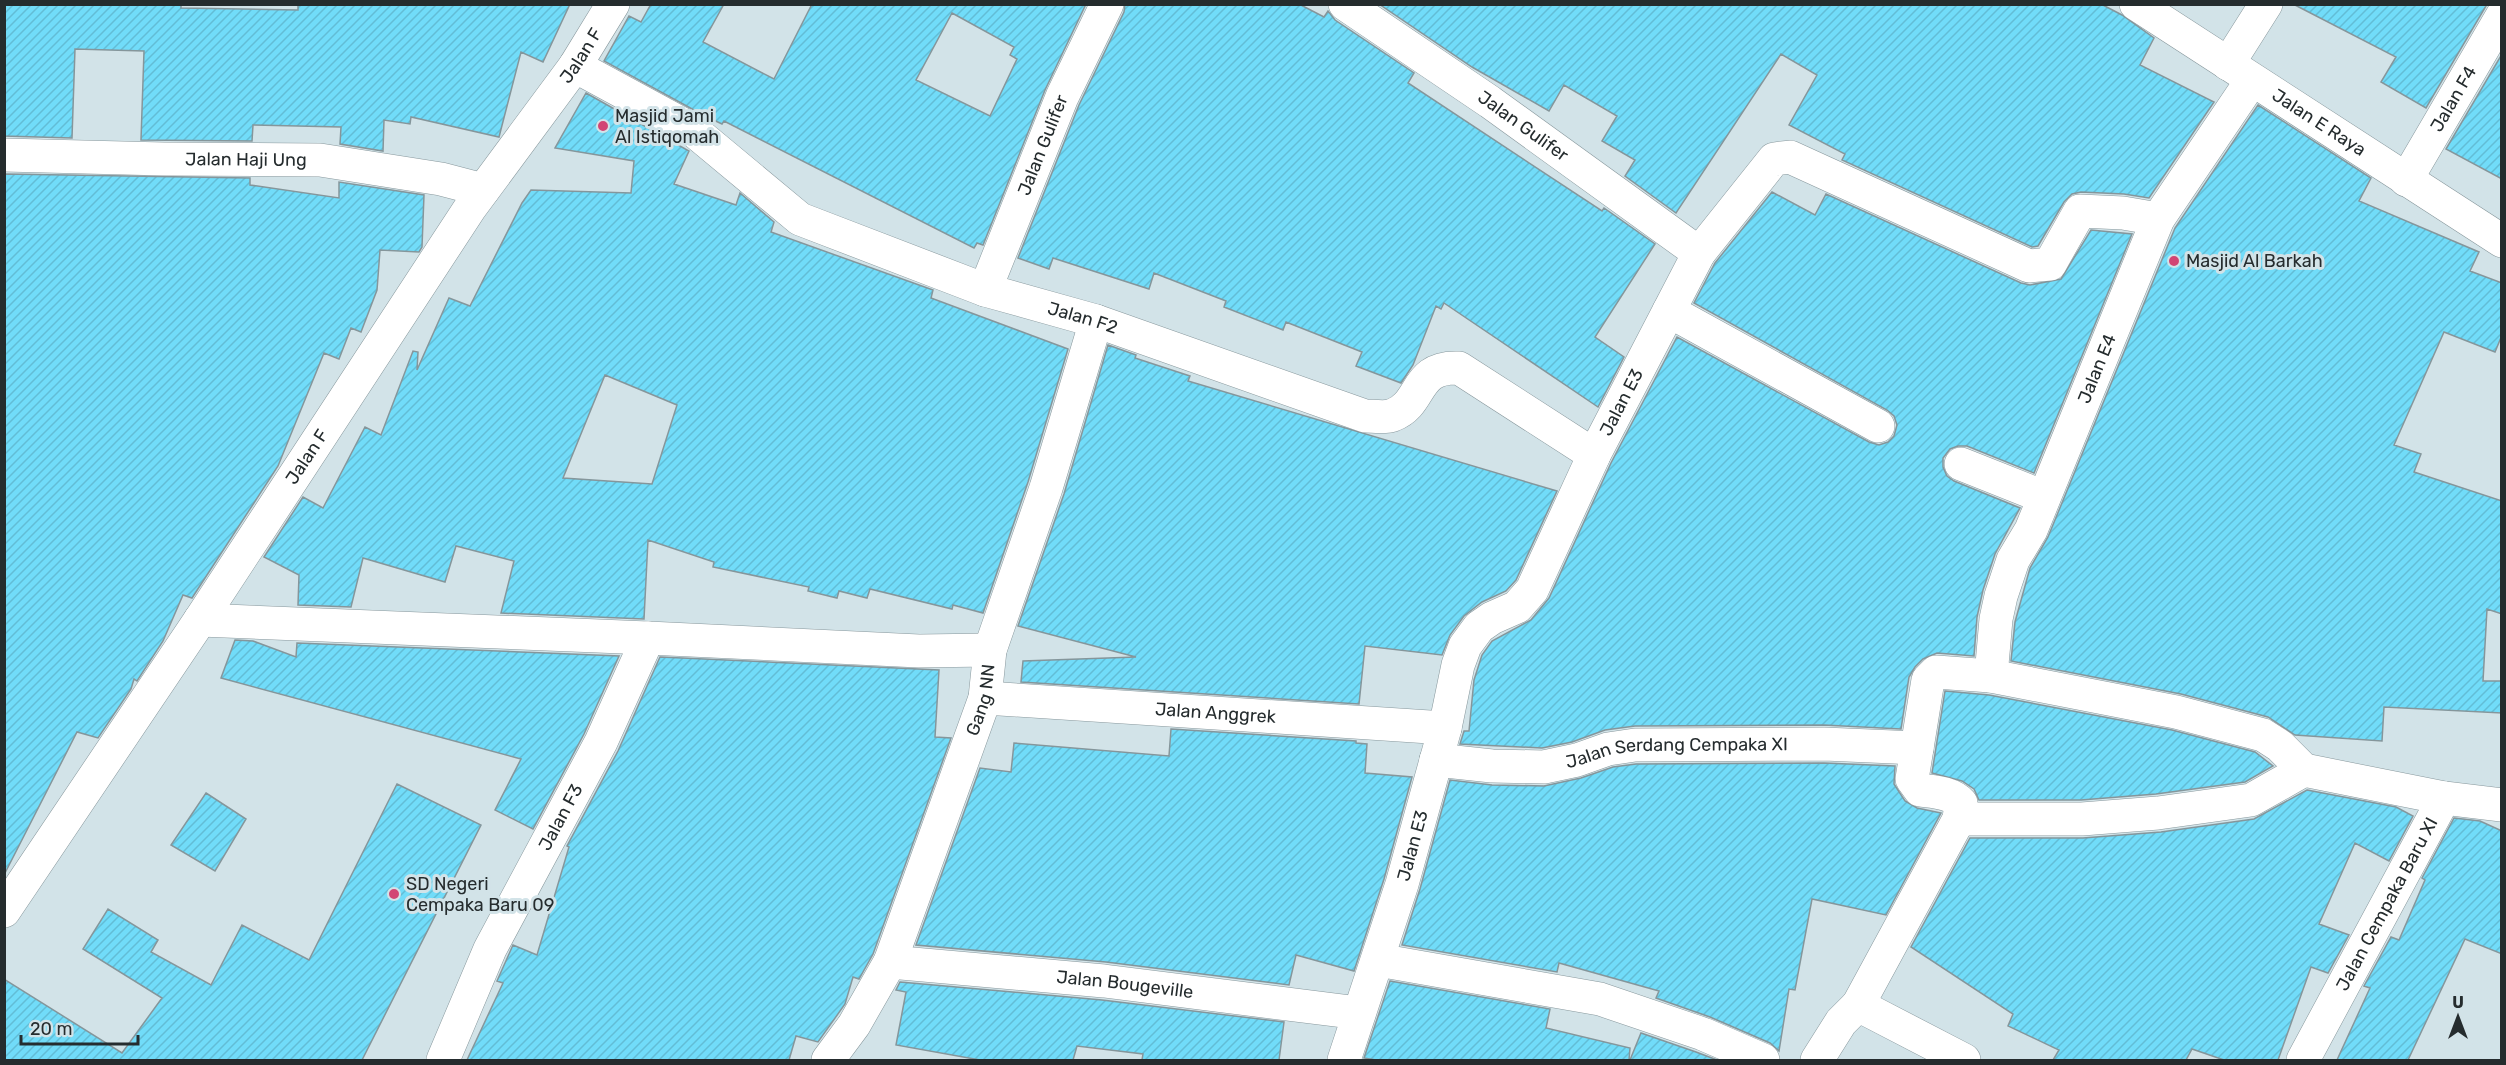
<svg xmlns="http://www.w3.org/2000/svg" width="2506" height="1065" font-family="Rubik,sans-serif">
<defs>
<pattern id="building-hatch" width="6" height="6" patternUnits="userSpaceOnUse" patternTransform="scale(1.5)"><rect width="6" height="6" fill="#71dcf9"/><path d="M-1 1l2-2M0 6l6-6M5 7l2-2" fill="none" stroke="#62bdd6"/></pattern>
</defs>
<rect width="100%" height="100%" fill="#d2e3e8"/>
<path fill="url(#building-hatch)" stroke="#85969b" stroke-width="1.5" fill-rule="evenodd" d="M4,4H181V8L298,10V4H570L543,62L521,52L499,137L411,117L410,124L384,120L383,151L340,144L341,127L253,125L252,141L141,140L144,51L75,49L72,138L4,136Z
M651,4H724L703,42L774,79L812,4H1086L1045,90L983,245L977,243L974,248L724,121L722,124L705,116L604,61L629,16L641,22ZM952,13L1014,47L1010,55L1017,59L990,116L916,80Z
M1125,4H1299L1324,17L1328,11L1335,20L1414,73L1408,83L1602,211L1604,208L1655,244L1595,337L1624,357L1598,407L1444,303L1441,309L1436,306L1413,365L1401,383L1356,366L1362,352L1286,322L1283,330L1224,307L1226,301L1154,273L1149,289L1053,258L1049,269L1018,258L1079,105L1124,12Z
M1379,4H2101L2122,15L2154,38L2140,65L2214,102L2149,198L2124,194L2081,192L2072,194L2064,202L2038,246L2032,247L1842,160L1845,154L1789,125L1817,75L1781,54L1676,213L1625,176L1635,160L1602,141L1617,116L1564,85L1549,111L1472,67Z
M2293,4H2483L2486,6L2426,108L2381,82L2396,57Z
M2502,54V179L2446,149Z
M586,93L689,151L674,184L736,205L740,193L774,222L771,232L933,290L931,298L1068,349L1028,482L983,613L953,605L952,609L870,589L867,598L839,591L837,598L808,591L809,587L713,567L714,562L648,540L644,619L501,613L514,561L456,546L445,582L363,558L351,607L298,605L299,575L264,557L303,497L323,508L365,427L381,435L413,351L418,352L417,370L449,298L470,306L522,203L531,190L631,193L634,161L555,148ZM605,375L677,405L652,484L563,478Z
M2258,105L2371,178L2359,201L2479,252L2470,271L2502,283V335L2495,352L2444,332L2394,445L2421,454L2414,472L2502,501V614L2487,609L2483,681H2502V713L2384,707L2382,741L2295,735L2268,717L2181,694L2011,661L2015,622L2030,568L2048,537L2175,228Z
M4,174L250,178V185L339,198V182L424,195L422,247L419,252L380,250L377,290L361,332L351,328L339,359L324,353L278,466L192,598L183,595L163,641L137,681L134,679L131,689L98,738L77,732L4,875Z
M1772,192L1815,215L1826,194L2021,283L2030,285L2061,279L2091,230L2132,234L2034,473L1967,446H1958L1950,449L1943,458V467L1947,476L1954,481L2020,508L1995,554L1983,590L1977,617L1974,656L1937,653L1923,659L1915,667L1909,677L1901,729L1824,725L1635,726L1605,730L1572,742L1542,748L1460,744L1464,731H1469L1474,680L1482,655L1492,641L1531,620L1549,598L1611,463L1677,337L1869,442L1879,445L1888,442L1894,436L1897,425L1894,416L1887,410L1694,303L1715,263Z
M1108,345L1136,355L1135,358L1190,376L1188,381L1557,491L1516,580L1506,591L1482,602L1464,616L1450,635L1442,655L1365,646L1359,704L1021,682L1023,661L1136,657L1018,626L1064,494Z
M235,640L253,641L296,657L297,643L619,656L584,734L533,829L495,810L521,759L221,678Z
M660,657L939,670L935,737L951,738L873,954L859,979L853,977L845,1004L818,1042L796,1036L789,1060H467L503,983L497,981L513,945L537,955L569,847L567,846L618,751Z
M1945,691L1989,695L2172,730L2255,752L2273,766L2245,782L2156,794L2081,800H1979L1974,789L1962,781L1932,773Z
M1171,729L1356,741V743L1367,744L1365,773L1412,777L1384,879L1354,971L1296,955L1289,985L1106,962L916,945L980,768L1011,772L1014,743L1169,756Z
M1824,763L1895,766L1894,784L1905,801L1917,808L1941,813L1886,915L1812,899L1795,990L1789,989L1779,1051L1770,1043L1710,1017L1656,998L1659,991L1559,963L1557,972L1402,945L1420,889L1450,780L1492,785L1544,786L1581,778L1613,767L1636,764Z
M397,784L481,825L362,1060H4V979L122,1053L162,998L83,949L108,909L158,940L151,952L211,985L242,925L309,960Z
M2307,790L2396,807L2413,816L2389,861L2355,843L2319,924L2349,935L2328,973L2311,967L2278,1060H2224L2192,1049L2186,1060H2053L2059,1050L2008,1026L2013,1014L1911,947L1970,838H2083L2161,832L2254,819Z
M206,793L246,819L215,871L171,845Z
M2454,818L2480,821L2502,831V954L2465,939L2408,1060H2337L2370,988L2364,986L2391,937L2399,940L2425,880L2422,878Z
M1390,981L1550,1009L1546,1028L1630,1048L1629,1060H1376L1364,1058Z
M900,982L1102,1000L1284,1022L1279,1060H1142L1143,1054L1077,1046L1073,1060H980L896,1045L906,992L896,990Z
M1641,1033L1696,1052L1717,1060H1630Z"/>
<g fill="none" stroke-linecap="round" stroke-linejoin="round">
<g stroke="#88989d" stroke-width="34">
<g id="minor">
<path id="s1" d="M1345,4L1490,102L1699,253"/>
<path id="s2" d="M2136,4L2502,241"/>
<path d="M2228,64L2266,4"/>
<path id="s3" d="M575,66L693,130L800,219L985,290L1096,321L1365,416C1373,416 1386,418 1393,415C1424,403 1413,366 1459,368L1594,455"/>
<path id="s4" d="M4,155L164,159L320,160L441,179L483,190"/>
<path id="s5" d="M2406,180L2502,16"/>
<path id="s6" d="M985,290L1062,97L1107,4"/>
<path d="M1669,311L1878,426"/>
<path d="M1961,464L2044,497"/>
<path d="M200,620L648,638L919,651L990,650"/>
<path id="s7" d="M1991,676L1996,619L2001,596L2013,560L2031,530L2158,219L2252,80"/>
<path id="s8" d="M985,698L1445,728"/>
<path id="s9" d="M1436,760L1492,766L1544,767L1577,760L1608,749L1635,745L1824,744L1917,748"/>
<path d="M1959,819H2082L2158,813L2251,800L2304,770"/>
<path d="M1378,960L1600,999L1703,1034L1763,1060"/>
<path id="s10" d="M890,962L1104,981L1359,1013"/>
<path d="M1858,1005L1964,1060"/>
<path id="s11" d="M443,1060L490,949L601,742L648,638"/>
<path id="s12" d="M828,1060L854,1025L890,962L985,698L990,650L1046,488L1096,321"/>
<path id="s13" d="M1344,1060L1402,884L1445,728L1458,665L1465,646L1479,627L1492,618L1517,607L1532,590L1594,455L1699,253L1774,159L1790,157L2029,266L2050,264L2080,211L2123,213L2158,219"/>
<path d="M1817,1060L1841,1022L1858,1005L1959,819L1961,803C1951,792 1934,792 1920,790L1912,779L1928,680L1936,672L1991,676L2176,712L2263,735L2280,746L2304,770L2444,798L2502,805"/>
<path id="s14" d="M2303,1060L2444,798"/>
</g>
</g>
<g stroke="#88989d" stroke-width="34">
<g id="tertiary">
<path id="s15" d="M4,911L200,620L470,208L575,66L613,4"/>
</g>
</g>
<use href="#minor" stroke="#fff" stroke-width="33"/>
<use href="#tertiary" stroke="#fff" stroke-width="33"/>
</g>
<g fill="#d24574" stroke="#d2e3e8" stroke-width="2">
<circle cx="603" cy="126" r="6"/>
<circle cx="2174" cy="261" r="6"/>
<circle cx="394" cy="894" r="6"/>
</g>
<g text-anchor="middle" stroke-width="6" stroke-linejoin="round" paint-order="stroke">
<g font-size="18" fill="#252c2e" stroke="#d2e3e8">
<text dy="6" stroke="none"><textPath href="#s15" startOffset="1032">Jalan F</textPath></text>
<text dy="6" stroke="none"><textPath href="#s5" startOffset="94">Jalan F4</textPath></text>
<text dy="6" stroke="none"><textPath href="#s2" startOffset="218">Jalan E Raya</textPath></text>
<text dy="6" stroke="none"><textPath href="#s1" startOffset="216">Jalan Gulifer</textPath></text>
<text dy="6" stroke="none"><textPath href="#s6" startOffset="156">Jalan Gulifer</textPath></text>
<text dy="6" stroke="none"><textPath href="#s4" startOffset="242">Jalan Haji Ung</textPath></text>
<text dy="6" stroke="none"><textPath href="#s3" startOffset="573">Jalan F2</textPath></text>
<text dy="6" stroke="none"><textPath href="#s7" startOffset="328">Jalan E4</textPath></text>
<text dy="6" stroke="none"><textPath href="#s13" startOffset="729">Jalan E3</textPath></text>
<text dy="6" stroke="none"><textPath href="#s15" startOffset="546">Jalan F</textPath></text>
<text dy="6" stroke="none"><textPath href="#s12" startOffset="394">Gang NN</textPath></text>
<text dy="6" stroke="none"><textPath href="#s8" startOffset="231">Jalan Anggrek</textPath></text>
<text dy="6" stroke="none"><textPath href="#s9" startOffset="243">Jalan Serdang Cempaka XI</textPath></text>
<text dy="6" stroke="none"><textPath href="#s11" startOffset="270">Jalan F3</textPath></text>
<text dy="6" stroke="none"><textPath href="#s13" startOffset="225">Jalan E3</textPath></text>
<text dy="6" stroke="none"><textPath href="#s14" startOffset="177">Jalan Cempaka Baru XI</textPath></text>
<text dy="6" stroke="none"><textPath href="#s10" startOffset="236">Jalan Bougeville</textPath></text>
</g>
<g font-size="18" fill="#252c2e" stroke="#d2e3e8" text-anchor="start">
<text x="615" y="122">Masjid Jami<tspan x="615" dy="21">Al Istiqomah</tspan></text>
<text x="2186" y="267">Masjid Al Barkah</text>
<text x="406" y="890">SD Negeri<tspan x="406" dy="21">Cempaka Baru 09</tspan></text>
</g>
</g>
<rect width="2506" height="1065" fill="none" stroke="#252c2e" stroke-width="12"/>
<g transform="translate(2458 1017)" stroke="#d2e3e8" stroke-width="4.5" paint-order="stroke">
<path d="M0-4.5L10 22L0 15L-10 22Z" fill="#252c2e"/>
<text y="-9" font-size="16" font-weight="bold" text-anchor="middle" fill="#252c2e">U</text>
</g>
<path d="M21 1035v9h117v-9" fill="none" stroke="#252c2e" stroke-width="3"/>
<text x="30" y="1035" font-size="18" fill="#252c2e" stroke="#d2e3e8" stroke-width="4.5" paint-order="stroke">20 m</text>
</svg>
